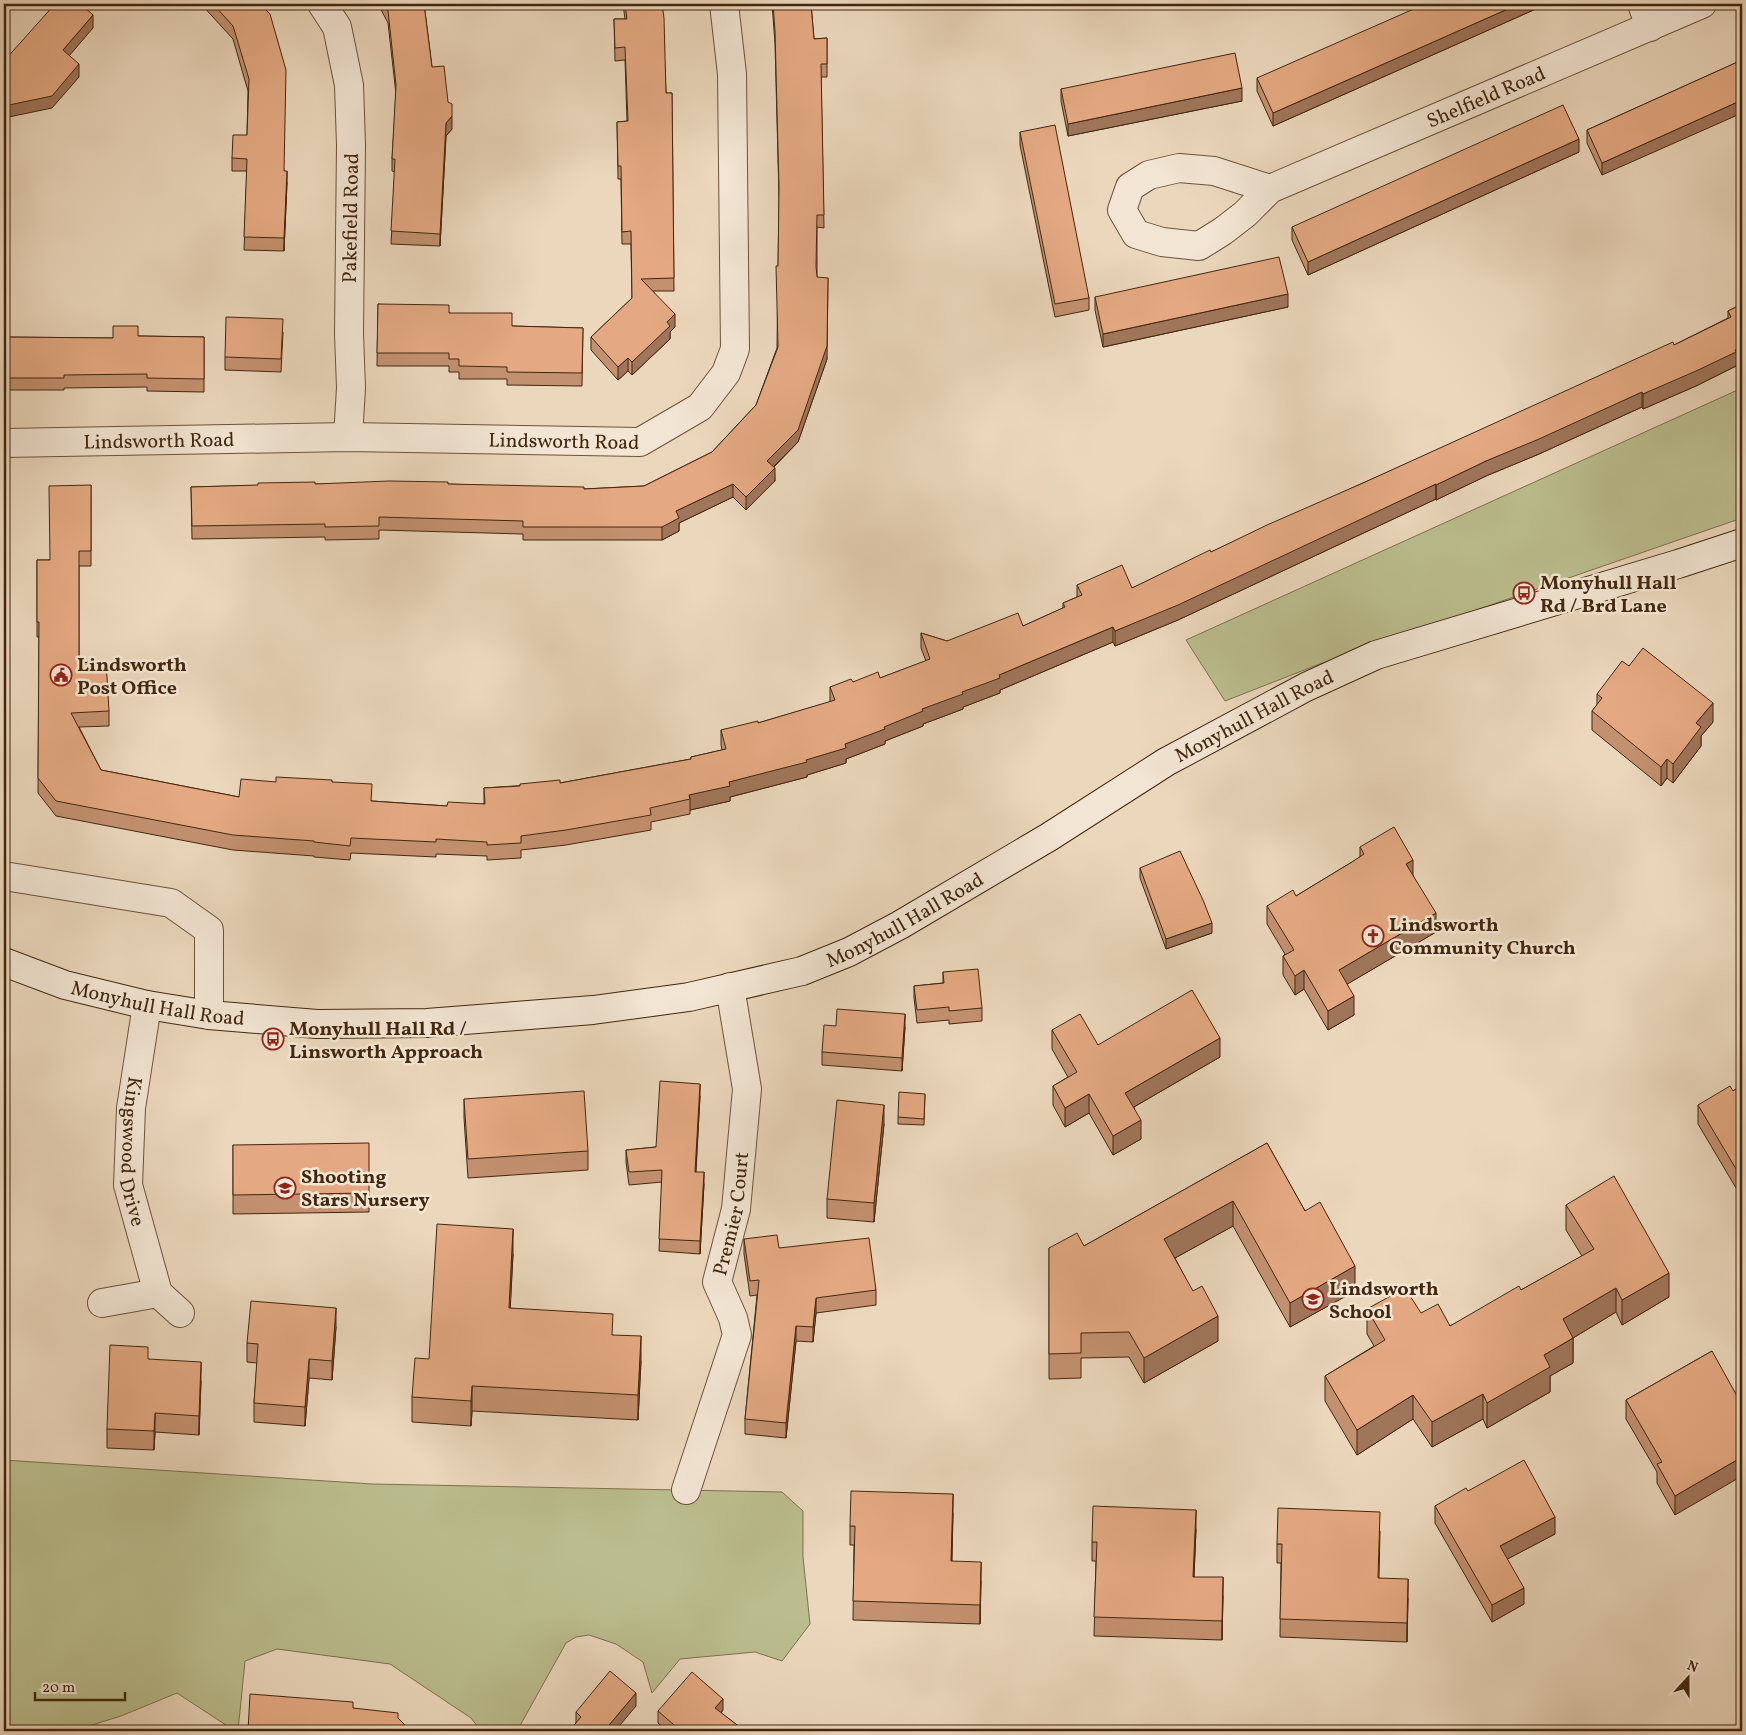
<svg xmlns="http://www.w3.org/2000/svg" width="1746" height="1735" font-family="Vollkorn,serif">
<rect width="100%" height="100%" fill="#ebd7bc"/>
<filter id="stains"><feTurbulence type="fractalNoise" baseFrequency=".004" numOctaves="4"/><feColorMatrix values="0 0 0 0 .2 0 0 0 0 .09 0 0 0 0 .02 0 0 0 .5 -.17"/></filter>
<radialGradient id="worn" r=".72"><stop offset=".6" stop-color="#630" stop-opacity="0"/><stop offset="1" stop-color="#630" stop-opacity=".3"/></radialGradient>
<path fill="#bbbd8e" stroke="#7e724e" d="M1742,388V518L1317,665L1225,701L1186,640Z
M4,1460L372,1484L782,1492L803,1511V1557L810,1624L782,1661L755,1652L680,1659L652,1693L643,1662L616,1644L589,1635L576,1637L566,1643L517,1731H481L471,1718L390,1664L277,1649L245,1661L238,1731H235L177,1693L121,1716L73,1731H4Z"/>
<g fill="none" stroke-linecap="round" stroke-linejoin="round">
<g stroke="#6c533a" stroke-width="30">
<g id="street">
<path d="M322,4L337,27L349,85L351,145L349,334L351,388L348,437"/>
<path d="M1642,4L1650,27"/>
<path id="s1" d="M1270,189L1214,171L1179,168L1149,175L1130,187L1122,210L1136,234L1162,242L1199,246L1223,231L1245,214L1270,189L1702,4"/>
<path id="s2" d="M4,443L348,437L640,442L700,407L726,373L735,349L732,74L724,4"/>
<path d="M4,876L171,903L209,930V1015"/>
<path id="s3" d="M147,1005L131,1108L128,1185L158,1293"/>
<path d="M102,1303L158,1293L180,1313"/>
<path id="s4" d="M686,1490L737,1335L733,1318L717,1282L736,1209L747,1089L730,987"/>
</g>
</g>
<g stroke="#42270e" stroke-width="30">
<g id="secondary">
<path id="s5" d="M4,962L65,985L147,1005L209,1015L317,1024L427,1023L593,1010L689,997L802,971L849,952L900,925L1049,837L1166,762L1306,687L1376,655L1678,564L1742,543"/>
</g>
</g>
<use href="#street" stroke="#f2e5d3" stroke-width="28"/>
<use href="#secondary" stroke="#f2e5d3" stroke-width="28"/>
</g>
<path fill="#c49170" stroke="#42270e" d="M201,4H260L284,171L287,183L284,251L244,250L247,171H232V158L247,135L248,91L233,39Z
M378,4H424L432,67L452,129L446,136L440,246L391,244L395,172L392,171V159L396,94L388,23Z
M623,4H662L666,93H672L674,291H653L675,327L670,332V339L632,375L628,371L618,380L591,350V337L632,298L631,244H622L621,179H618L617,122L627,121L625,60L615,61L614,19H625Z
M772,4H811L814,39L827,38V77H821L824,228L817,227V277L827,359L798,442L774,467L775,481L746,510L733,497L679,523V531L662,540H523V534L379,530V539L325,540V537L192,539L191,487L315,484H448L584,489L644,486L712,452L756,405L777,348L779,198L775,43Z
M1547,4L1273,126L1257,91V78Z
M1742,60L1602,175L1587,143V130Z
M1061,89L1242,101L1068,136L1061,101Z
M1020,132L1089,298V310L1055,317L1020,145Z
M1579,152L1308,275L1292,240V227Z
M1095,297L1288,307L1103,347L1095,310Z
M378,304L449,313L512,326L583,328L582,386L507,385V379H459V372H449V366H377Z
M1742,304L1736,366L1696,386L1643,409L1642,407L1539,454L1486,476L1436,500V499L1178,620L1115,646L1113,642L1000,690V693L963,707V709L923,724V726L885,741V744L846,759V763L807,775V777L730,797V801L690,810V814L651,822V830L566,845L521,850V858L487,860V856L436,854V857L351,853L350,860L314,857V856L233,850L56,816L38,793L39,637H37V560H50L91,485V566H79V663L109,711V726L79,727L101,770L239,797L276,782H332L372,801L447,806L484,804V788L560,783L691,759V757L722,750L721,745V730L758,723L830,702V687L853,682L880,678L926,661L921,648V633L947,641L1023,626L1063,608V603L1077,597V585L1132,588L1363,483L1674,345L1728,318V311Z
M283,332L281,372L225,370V357Z
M138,336L204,337V392L147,391V387L64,388V390H4V337L113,338Z
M1629,666L1713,722L1701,736V746L1673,783L1667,778L1661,786L1592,730V711L1597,705V694Z
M1360,847L1413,875L1436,932L1347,984L1354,1015L1328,1030L1304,989L1295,995L1283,975V956L1285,954L1267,924V906L1296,896L1352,862L1360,857Z
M1140,868L1212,933L1166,949L1140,878Z
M943,972L982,1008V1021L949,1024V1020L917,1023L914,998V986L943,983Z
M836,1026L905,1027L902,1071L822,1065V1052Z
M1052,1030L1098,1045L1220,1057L1134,1107L1141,1139L1113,1155L1089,1113L1065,1127L1053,1105V1086L1068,1077L1052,1049Z
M1742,1085V1198L1698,1124V1105L1733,1091Z
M925,1094L924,1125L898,1124V1117Z
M700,1096L696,1172L704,1184L700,1254L659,1251L662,1182L629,1185L626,1162V1150L656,1147Z
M464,1099L588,1151V1170L468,1178L464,1118Z
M884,1124L874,1222L827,1218V1199Z
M1267,1143L1305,1211L1355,1291L1290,1327L1233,1226L1175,1258L1218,1341L1144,1383L1129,1357L1081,1358V1378L1049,1379V1248L1084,1246Z
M233,1145L369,1193V1212L233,1214Z
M1566,1205L1669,1297L1622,1325L1616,1312L1573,1338V1363L1550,1376V1392L1487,1428L1483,1419L1432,1447L1413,1419L1357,1455L1325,1401V1376L1374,1346L1367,1334V1309L1450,1326L1521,1290L1582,1256L1566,1230Z
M744,1239L779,1248L876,1290V1305L816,1313L813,1342L796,1341L786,1438L745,1434V1419L757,1295L750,1296L744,1254Z
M513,1254L510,1308L613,1335L641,1361L638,1420L472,1411L471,1426L412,1422V1397L429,1359Z
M336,1327L332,1380L309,1378L305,1426L254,1422V1403L257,1363L247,1362V1343Z
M1712,1351L1675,1515L1657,1483V1472L1626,1419V1400Z
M148,1359L201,1381L199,1435L155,1432L154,1450L107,1448V1429Z
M1468,1491L1555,1534L1507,1559L1524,1604L1492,1622L1435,1523V1506Z
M953,1513L952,1561L981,1581L980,1624L853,1620L854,1545H850V1526Z
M1196,1529L1194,1577L1223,1596L1222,1640L1094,1636L1096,1561H1092V1542Z
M1380,1531L1379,1578L1408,1598L1407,1642L1280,1637L1281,1563H1277V1544Z
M636,1706L576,1723V1712Z
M723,1710L721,1713L745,1731H667L658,1723V1711Z"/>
<path fill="#a0765b" stroke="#42270e" d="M1519,4H1547L1273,126V113Z
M93,15V28L63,63V50Z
M79,64V77L52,108L4,118V106Z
M1242,88V101L1068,136V124Z
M1742,100V113L1602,175V163Z
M452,116V129L446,136L440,246V234L446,123Z
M1579,139V152L1308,275V262Z
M287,171V183L284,251V238Z
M828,278L827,359L798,442L767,473V461Z
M1288,294V307L1103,347V334Z
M675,314V327L670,332V339L632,375V362L667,322Z
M1742,346V361L1736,364V366L1696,386L1643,409V394Z
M628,358V371L618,380V367Z
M1642,392V407L1539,454L1486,476L1436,500V485L1486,461Z
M775,468V481L746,510V497Z
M733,484V497L679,523V531L662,540V527L676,511Z
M1436,484V499L1178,620L1115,646V631Z
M1113,627V642L1000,690V693L963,707V709L923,724V726L885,741V744L846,759V763L807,775V777L730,797V801L690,810V799L689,795L729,782L806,760L845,744L922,709L962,692L999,675Z
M1713,703V722L1701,736V746L1673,783V764L1696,723Z
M1667,759V778L1661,786V767Z
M1413,860V878L1406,864Z
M1436,913V932L1339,989V970Z
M1212,923V933L1166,949V939Z
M1304,970V989L1295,995V976Z
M1354,996V1015L1328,1030V1011Z
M905,1014V1027L902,1071V1058Z
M1220,1038V1057L1125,1112V1093Z
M700,1084V1096L695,1184V1172Z
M1089,1094V1113L1065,1127V1108Z
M884,1105V1124L874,1222V1203Z
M1141,1120V1139L1113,1155V1136Z
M704,1172V1184L700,1254V1241Z
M1233,1201V1226L1164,1264V1239Z
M513,1229V1254L509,1333V1308Z
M1355,1266V1291L1290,1327V1303Z
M1669,1273V1297L1622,1325V1300Z
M1616,1288V1312L1563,1344V1319Z
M816,1298V1313L813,1342V1327Z
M336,1308V1327L332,1380V1361Z
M1218,1316V1341L1144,1383V1358Z
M796,1326V1341L786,1438V1423Z
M641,1336V1361L638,1420V1395Z
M1573,1338V1363L1550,1376V1392L1487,1428V1403L1544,1355Z
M309,1359V1378L305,1426V1407Z
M201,1362V1381L199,1435V1416Z
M472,1386V1411L471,1426V1401Z
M1483,1394V1419L1432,1447V1422Z
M1413,1395V1419L1357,1455V1430Z
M155,1413V1432L154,1450V1431Z
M1742,1457V1476L1675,1515V1496Z
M953,1494V1513L951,1580V1561Z
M1196,1510V1529L1193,1596V1577Z
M1555,1517V1534L1500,1563V1546Z
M981,1562V1581L980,1624V1605Z
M1223,1577V1596L1222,1640V1621Z
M1408,1579V1598L1407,1642V1623Z
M1524,1588V1604L1492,1622V1605Z
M636,1693V1706L615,1731H604Z
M723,1699V1710L715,1720V1708Z"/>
<path fill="#e4a982" stroke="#42270e" d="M55,4H81L93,15L63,50L79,64L52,96L4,106V61Z
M213,4H260L270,14L286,70L284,171H287L284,238L244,237L247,159L232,158L233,135H247L249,79L233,26Z
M384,4H424L432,67L444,66L448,102L452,104V116L446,123L440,234L391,231L395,159H392L396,85L388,11Z
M625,4H662L664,18L666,93H672L674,278L641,279L675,314L667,322L670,326L632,362L628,358L618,367L591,337L632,298L631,231L622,232L621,166H618L617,122L628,121L625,47L615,48L614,19H627Z
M773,4H811L814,39L827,38V64H821L824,215H817L816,266L817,277L828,278L827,346L798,430L767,461L775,468L746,497L733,484L676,511L679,518L662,527H523V521L379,517V526L325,527V524L192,526L191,487L258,485V483L315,482V484L389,481L448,482V484L584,487V489L644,486L712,452L756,405L778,347L776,266H778L779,188L775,31Z
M1425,4H1519L1273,113L1257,78Z
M1235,53L1242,88L1068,124L1061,89Z
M1742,60V100L1602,163L1587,130Z
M1563,105L1579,139L1308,262L1292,227Z
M1055,125L1089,298L1055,304L1020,132Z
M1279,257L1288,294L1103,334L1095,297Z
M378,304L449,305V313H512V326L583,328L582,373L507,372V367L459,366V359H449V353H377Z
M1742,304V346L1735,350L1736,352L1696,371L1643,394L1642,392L1539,439L1486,461L1436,485V484L1178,605L1115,631L1113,627L999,675L1000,678L962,692L963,694L922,709L923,711L884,727L885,729L845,744L846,748L806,760L807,762L729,782L730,786L689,795L690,799L650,808L651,815L566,830L521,836V843L487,845V842L436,839V842L351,838L350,846L314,842V841L233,835L56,801L38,778L39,622H37V560H50L49,486L91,485V551H79V663L106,661L109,711L71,713L101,770L239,797L241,779L276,782V777L332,780V782L372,784L371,801L447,806L448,802L485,804L484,788L520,786V784L560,780V783L691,759V757L726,749L721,730L758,721V723L835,700L830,687L851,679L853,682L878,672L880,678L930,659L921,633L947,641L1018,613L1023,626L1065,607L1063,603L1082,595L1077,585L1122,565L1132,588L1210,550L1211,552L1267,525L1363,483L1629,362L1673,342L1674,345L1731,317L1728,311Z
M226,317L283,319L281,359L225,357Z
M113,326H138V336L204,337V379L147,378V374L64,375V378H4V337L113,338Z
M1643,648L1713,703L1696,723L1701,727L1673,764L1667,759L1661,767L1592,711L1602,698L1597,694L1622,661L1629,666Z
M1394,827L1413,860L1406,864L1436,913L1339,970L1354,996L1328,1011L1304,970L1295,976L1283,956L1294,950L1267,906L1293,890L1296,896L1352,862L1364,854L1360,847Z
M1180,851L1203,900L1212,923L1166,939L1140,868Z
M978,969L982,1008L949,1011V1007L917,1010L914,986L944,983L943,972Z
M1192,990L1220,1038L1125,1093L1141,1120L1113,1136L1089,1094L1065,1108L1053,1086L1077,1072L1052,1030L1080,1014L1098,1045Z
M837,1009L905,1014L902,1058L822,1052L824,1025L836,1026Z
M660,1081L700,1084L695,1172H704L700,1241L659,1239L662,1170L629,1172L626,1150L656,1147Z
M1742,1085V1179L1698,1105L1730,1086L1733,1091Z
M584,1091L588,1151L468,1159L464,1099Z
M899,1092L925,1094L924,1119L898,1117Z
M837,1100L884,1105L874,1203L827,1199Z
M369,1143V1193L233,1195V1145Z
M1267,1143L1305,1211L1320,1202L1355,1266L1290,1303L1233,1201L1164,1239L1193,1291L1202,1286L1218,1316L1144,1358L1129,1332L1081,1333V1353L1049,1354V1248L1077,1233L1084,1246Z
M1614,1176L1669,1273L1622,1300L1616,1288L1563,1319L1573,1338L1544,1355L1550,1367L1487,1403L1483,1394L1432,1422L1413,1395L1357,1430L1325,1376L1385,1340L1367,1309L1405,1288L1421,1313L1438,1304L1450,1326L1519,1286L1521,1290L1594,1249L1566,1205Z
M437,1224L513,1229L509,1308L613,1314L612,1335L641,1336L638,1395L472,1386L471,1401L412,1397L415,1358L429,1359Z
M777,1235L779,1248L869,1238L876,1290L816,1298L813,1327L796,1326L786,1423L745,1419L759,1280L750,1281L744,1239Z
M251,1301L336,1308L332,1361L309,1359L305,1407L254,1403L258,1344L247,1343Z
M110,1345L148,1347V1359L201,1362L199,1416L155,1413L154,1431L107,1429Z
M1712,1351L1742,1405V1457L1675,1496L1657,1464L1662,1462L1626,1400Z
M1524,1460L1555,1517L1500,1546L1524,1588L1492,1605L1435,1506L1466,1488L1468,1491Z
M851,1491L953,1494L951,1561L981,1562L980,1605L853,1601L855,1526H850Z
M1093,1506L1196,1510L1193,1577H1223L1222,1621L1094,1617L1097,1542H1092Z
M1278,1508L1380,1512L1378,1578L1408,1579L1407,1623L1280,1619L1282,1544H1277Z
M610,1671L636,1693L604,1731H569L581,1717L576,1712Z
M692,1672L723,1699L715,1708L745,1731H681L658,1711Z
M250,1694L353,1702V1708L398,1713V1718L411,1731H248Z"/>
<defs>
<g id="bus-ring" transform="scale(1.125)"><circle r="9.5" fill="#f2e5d3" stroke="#8f2418" stroke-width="1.5"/><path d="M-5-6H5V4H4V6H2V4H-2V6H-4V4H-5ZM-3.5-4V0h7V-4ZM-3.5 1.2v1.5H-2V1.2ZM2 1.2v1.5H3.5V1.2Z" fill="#8f2418"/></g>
<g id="civic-ring" transform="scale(1.125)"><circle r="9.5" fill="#f2e5d3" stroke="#8f2418" stroke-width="1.5"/><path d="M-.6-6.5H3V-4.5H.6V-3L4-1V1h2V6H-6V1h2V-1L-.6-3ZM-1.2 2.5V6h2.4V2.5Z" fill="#8f2418"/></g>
<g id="church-ring" transform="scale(1.125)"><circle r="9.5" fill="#f2e5d3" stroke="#8f2418" stroke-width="1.5"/><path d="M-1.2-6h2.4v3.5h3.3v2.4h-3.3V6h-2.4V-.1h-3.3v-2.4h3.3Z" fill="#8f2418"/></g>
<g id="school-ring" transform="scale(1.125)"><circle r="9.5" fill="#f2e5d3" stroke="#8f2418" stroke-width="1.5"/><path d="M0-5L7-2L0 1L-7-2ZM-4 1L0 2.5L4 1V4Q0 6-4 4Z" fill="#8f2418"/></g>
</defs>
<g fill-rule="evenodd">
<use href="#bus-ring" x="1524" y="593"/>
<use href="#civic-ring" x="61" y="675"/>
<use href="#church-ring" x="1373" y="936"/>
<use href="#bus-ring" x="273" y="1039"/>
<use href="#school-ring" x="285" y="1188"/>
<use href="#school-ring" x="1313" y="1299"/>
</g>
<g text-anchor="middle" stroke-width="5" stroke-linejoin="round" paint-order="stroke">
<g font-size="20" fill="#42270e" stroke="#f2e5d3">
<text dy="7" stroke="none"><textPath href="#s1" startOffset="590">Shelfield Road</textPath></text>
<text transform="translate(350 218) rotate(-89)" y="7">Pakefield Road</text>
<text dy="7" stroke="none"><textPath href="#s2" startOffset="560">Lindsworth Road</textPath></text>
<text dy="7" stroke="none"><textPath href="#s2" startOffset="155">Lindsworth Road</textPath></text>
<text dy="7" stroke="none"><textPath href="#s5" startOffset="1330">Monyhull Hall Road</textPath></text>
<text dy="7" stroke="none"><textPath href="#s5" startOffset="925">Monyhull Hall Road</textPath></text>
<text dy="7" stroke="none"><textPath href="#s5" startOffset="160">Monyhull Hall Road</textPath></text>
<text dy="7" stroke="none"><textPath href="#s3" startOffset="148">Kingswood Drive</textPath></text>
<text dy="7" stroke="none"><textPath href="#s4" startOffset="290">Premier Court</textPath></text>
</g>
<g font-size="20" font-weight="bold" fill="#42270e" stroke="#f2e5d3" text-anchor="start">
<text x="1540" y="589">Monyhull Hall<tspan x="1540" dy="23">Rd / Brd Lane</tspan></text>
<text x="77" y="671">Lindsworth<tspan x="77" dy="23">Post Office</tspan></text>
<text x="1389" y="931">Lindsworth<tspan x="1389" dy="23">Community Church</tspan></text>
<text x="289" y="1035">Monyhull Hall Rd /<tspan x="289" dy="23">Linsworth Approach</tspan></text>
<text x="301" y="1183">Shooting<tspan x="301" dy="23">Stars Nursery</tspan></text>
<text x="1329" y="1295">Lindsworth<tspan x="1329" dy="23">School</tspan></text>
</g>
</g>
<rect width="1746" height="1735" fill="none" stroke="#ebd7bc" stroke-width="20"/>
<rect x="5" y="5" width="1736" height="1725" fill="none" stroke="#42270e" stroke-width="2.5"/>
<rect x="10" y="10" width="1726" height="1715" fill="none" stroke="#42270e"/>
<g transform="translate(1688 1678) rotate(21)" stroke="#f2e5d3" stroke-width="4" paint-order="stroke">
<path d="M0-4L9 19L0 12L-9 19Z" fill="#42270e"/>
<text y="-8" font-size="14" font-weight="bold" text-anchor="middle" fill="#42270e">N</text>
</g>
<path d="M35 1692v8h90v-8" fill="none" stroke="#42270e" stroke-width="2.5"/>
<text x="42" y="1692" font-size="15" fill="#42270e" stroke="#f2e5d3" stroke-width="4" paint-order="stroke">20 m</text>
<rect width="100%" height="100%" filter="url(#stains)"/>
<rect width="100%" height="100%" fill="url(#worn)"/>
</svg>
